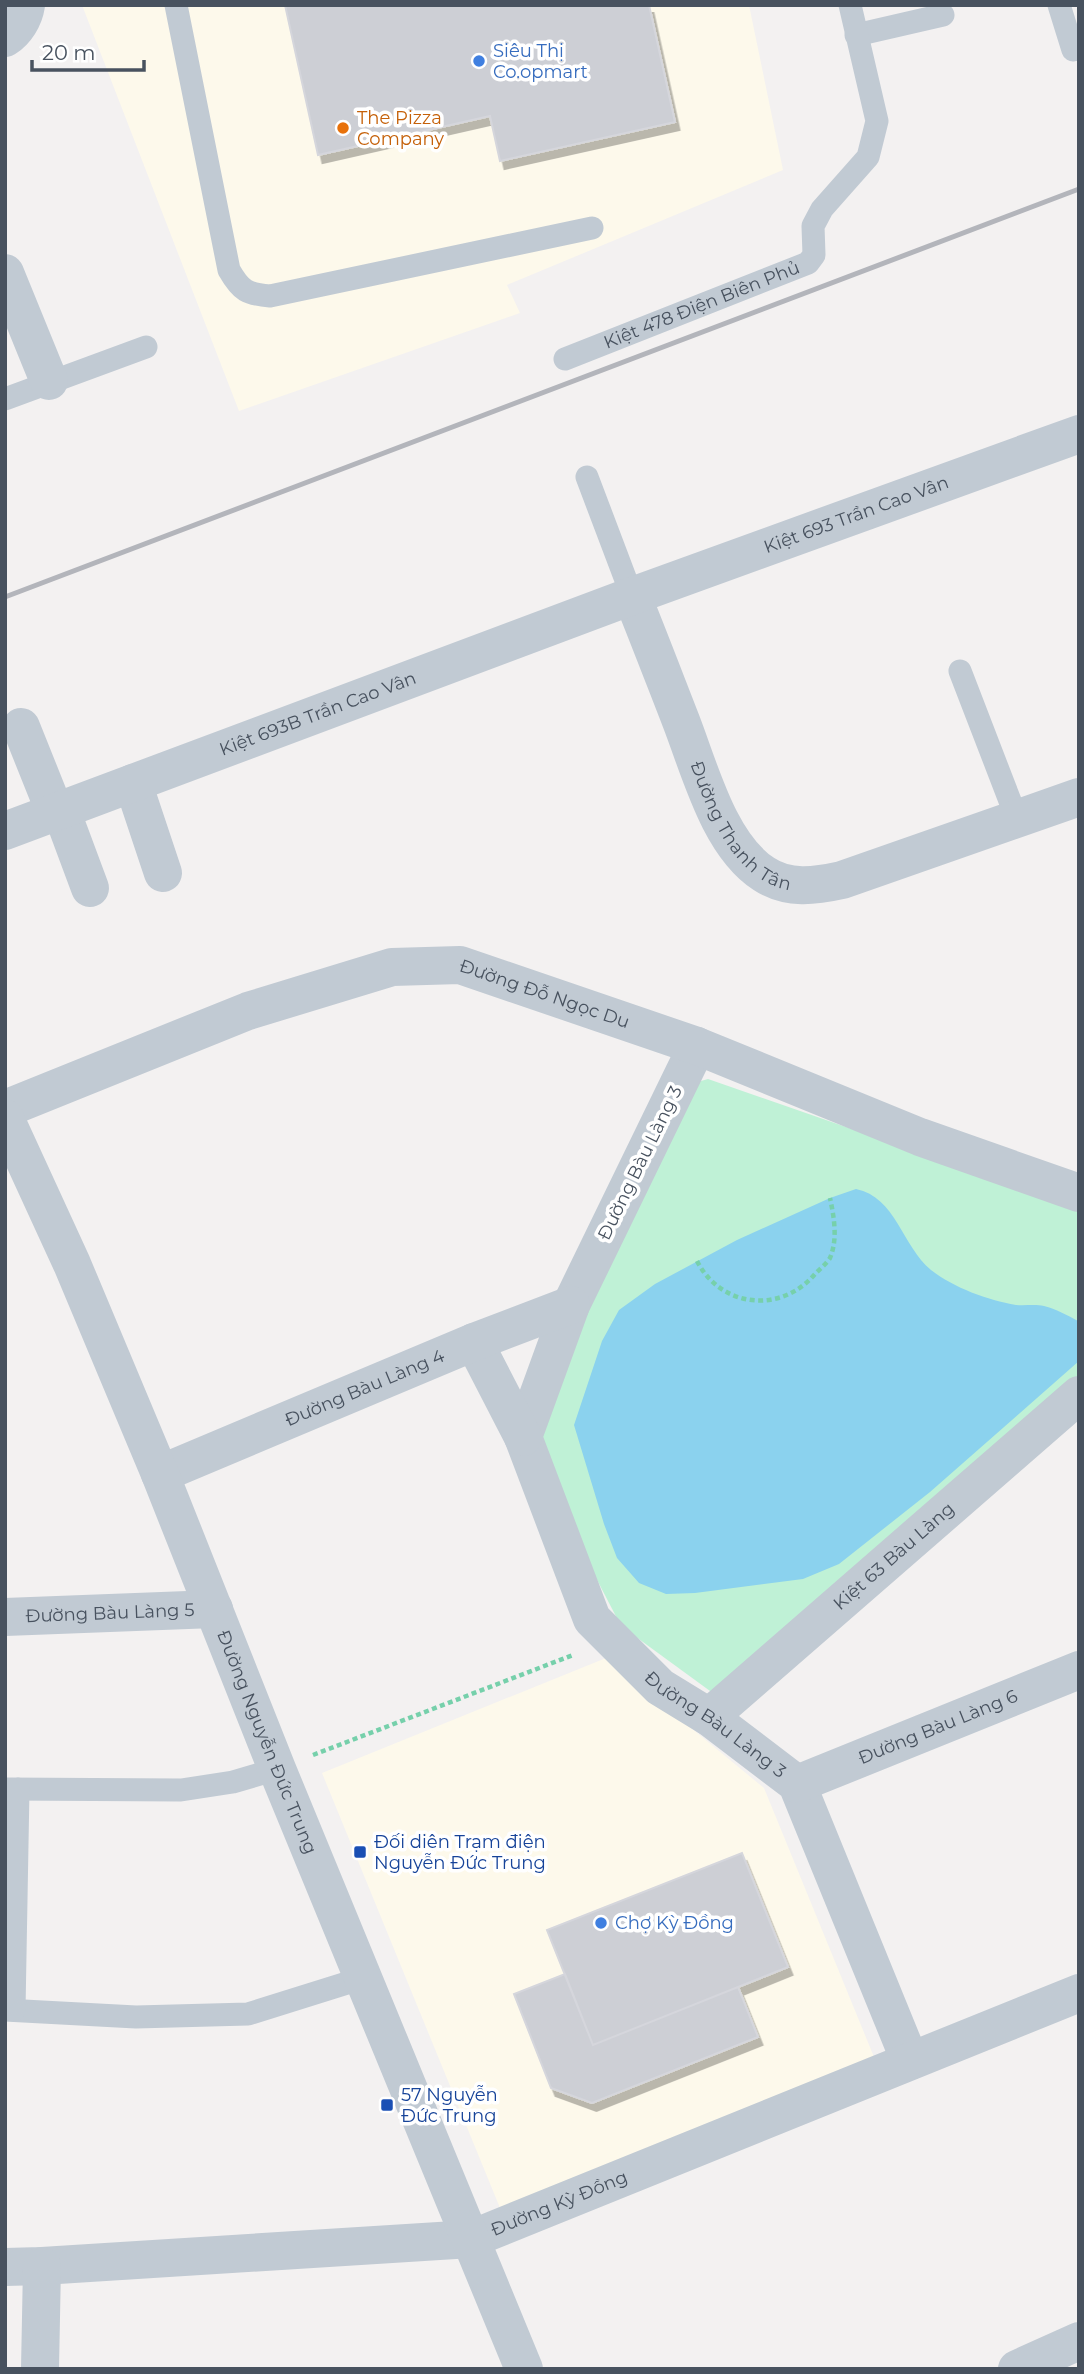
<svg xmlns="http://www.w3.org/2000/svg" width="1084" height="2374" font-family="Montserrat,sans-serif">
<defs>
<filter id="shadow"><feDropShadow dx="4.5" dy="8" stdDeviation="0" flood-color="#0004"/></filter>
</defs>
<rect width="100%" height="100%" fill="#f3f1f1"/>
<path fill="#fdf9eb" d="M82,5H749L783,170L507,285L520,313L239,411Z
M606,1658L764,1788L874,2057L500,2208L322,1773Z"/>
<path fill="#bff1d6" d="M708,1079L1079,1208V1389L721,1699L621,1626L540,1470V1426L572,1311L687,1085Z"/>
<path fill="#8bd2ee" d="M856,1189C896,1197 902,1246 931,1270C954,1288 988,1300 1016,1305C1025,1306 1035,1304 1044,1306C1056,1309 1067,1315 1078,1321L1079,1361L930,1492L839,1564L803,1579L695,1593L666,1594L639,1583L617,1558L604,1524L574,1425L602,1341L619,1310L655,1284L737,1240L830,1198Z"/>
<path fill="#cdcfd5" stroke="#d5d6dc" stroke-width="2" filter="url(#shadow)" d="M285,5H649L675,122L500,161L490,116L318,155Z
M742,1853L788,1967L593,2045L547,1930Z
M565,1974L593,2045L738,1987L758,2037L592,2103L551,2088L514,1994Z"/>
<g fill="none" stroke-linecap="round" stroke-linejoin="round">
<path stroke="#76d0ab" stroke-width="4.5" stroke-dasharray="5 3.5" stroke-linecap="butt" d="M697,1261C721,1308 781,1314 815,1274C820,1269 827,1263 830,1258C838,1239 834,1217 830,1198
M313,1755L573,1655"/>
<g stroke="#c1cad3" stroke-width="23">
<path d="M176,5L229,270C241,291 247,294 270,296L592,228"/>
<path d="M1059,5L1073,50L1079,49"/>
<path d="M856,35L943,15"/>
<path id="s1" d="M565,359L808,263L814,255L813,226L822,209L868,157L877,121L850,5"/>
<path d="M5,399L146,347"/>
<path d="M587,477L632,596"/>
<path d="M960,671L1017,819"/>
<path d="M5,1789L181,1790L233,1782L277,1769"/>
<path d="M5,2010L136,2017L248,2014L363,1978"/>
<path d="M14,2010L18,1789"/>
</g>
<g stroke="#c1cad3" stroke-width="38">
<path d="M5,38C16,31 24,18 26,5"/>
<path d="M5,273L49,381"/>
<path id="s2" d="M632,596C649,638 665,680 681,721C700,770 719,845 764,874C788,890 815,886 842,880L1079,797"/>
<path d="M21,727L55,812"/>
<path d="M133,783L163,873"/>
<path d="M61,810L90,888"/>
<path id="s3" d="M5,831L632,596L1079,434"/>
<path id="s4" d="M697,1046L571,1305L523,1437L592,1619L660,1687L709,1717L797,1784L910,2061"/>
<path id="s5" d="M5,1109L248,1011L392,967L460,965L697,1046L920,1137L1079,1193"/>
<path d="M474,1342L523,1437"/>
<path id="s6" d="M160,1474L474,1342L571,1305"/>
<path id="s7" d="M5,1617L214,1609"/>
<path id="s8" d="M709,1717L1079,1395"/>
<path id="s9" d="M797,1784L1079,1670"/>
<path id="s10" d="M5,2267L42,2266L471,2239L1079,1993"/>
<path d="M40,2369L42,2266"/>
<path d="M1017,2369L1079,2341"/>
</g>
<path stroke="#c1cad3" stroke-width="38" id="s11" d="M5,1118L72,1264L160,1474L277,1769L524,2369"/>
<path stroke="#b3b5bb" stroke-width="5" d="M5,597L1079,189"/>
</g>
<g fill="#3f7fe0" stroke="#fff" stroke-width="2.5">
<circle cx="479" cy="61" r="7"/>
<circle cx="601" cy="1923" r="7"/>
</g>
<circle fill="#e8710a" stroke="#fff" stroke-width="2.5" cx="343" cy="128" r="7"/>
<g fill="#1a4fb4" stroke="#fff" stroke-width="2.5">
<rect x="353" y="1845" width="14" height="14" rx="3.5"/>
<rect x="380" y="2098" width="14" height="14" rx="3.5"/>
</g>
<g text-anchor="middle" stroke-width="7" stroke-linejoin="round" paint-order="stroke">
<g font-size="18" fill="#366cbe" stroke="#fff" text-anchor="start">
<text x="493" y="57">Siêu Thị<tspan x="493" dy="21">Co.opmart</tspan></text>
<text x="615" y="1929">Chợ Kỳ Đồng</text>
</g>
<g font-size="18" fill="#c56008" stroke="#fff" text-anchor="start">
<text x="357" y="124">The Pizza<tspan x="357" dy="21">Company</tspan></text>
</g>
<g font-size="18" fill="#48525f" stroke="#fff">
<text dy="6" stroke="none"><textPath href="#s1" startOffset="147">Kiệt 478 Điện Biên Phủ</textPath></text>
<text dy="6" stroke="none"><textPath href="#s3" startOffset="908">Kiệt 693 Trần Cao Vân</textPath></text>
<text dy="6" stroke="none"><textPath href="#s3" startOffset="334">Kiệt 693B Trần Cao Vân</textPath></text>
<text dy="6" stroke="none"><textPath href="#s2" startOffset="259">Đường Thanh Tân</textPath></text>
<text dy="6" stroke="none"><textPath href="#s5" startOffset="570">Đường Đỗ Ngọc Du</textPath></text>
<text transform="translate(640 1163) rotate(-64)" y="6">Đường Bàu Làng 3</text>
<text dy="6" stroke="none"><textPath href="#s6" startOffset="222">Đường Bàu Làng 4</textPath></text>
<text dy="6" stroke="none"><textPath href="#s8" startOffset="245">Kiệt 63 Bàu Làng</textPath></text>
<text dy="6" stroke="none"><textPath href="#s7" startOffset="105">Đường Bàu Làng 5</textPath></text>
<text dy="6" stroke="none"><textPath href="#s4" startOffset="786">Đường Bàu Làng 3</textPath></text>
<text dy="6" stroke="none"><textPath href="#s9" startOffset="152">Đường Bàu Làng 6</textPath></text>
<text dy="6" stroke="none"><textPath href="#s11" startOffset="677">Đường Nguyễn Đức Trung</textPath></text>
<text dy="6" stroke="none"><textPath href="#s10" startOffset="562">Đường Kỳ Đồng</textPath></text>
</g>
<g font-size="18" fill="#164399" stroke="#fff" text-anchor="start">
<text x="374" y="1848">Đối diện Trạm điện<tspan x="374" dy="21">Nguyễn Đức Trung</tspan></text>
<text x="401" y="2101">57 Nguyễn<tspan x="401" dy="21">Đức Trung</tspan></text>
</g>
</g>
<rect width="1084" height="2374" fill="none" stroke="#48525f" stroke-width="14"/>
<path d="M32 60v10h112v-10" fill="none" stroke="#48525f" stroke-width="3.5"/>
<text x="42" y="60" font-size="21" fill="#48525f" stroke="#ffffff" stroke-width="5" paint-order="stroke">20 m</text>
</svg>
